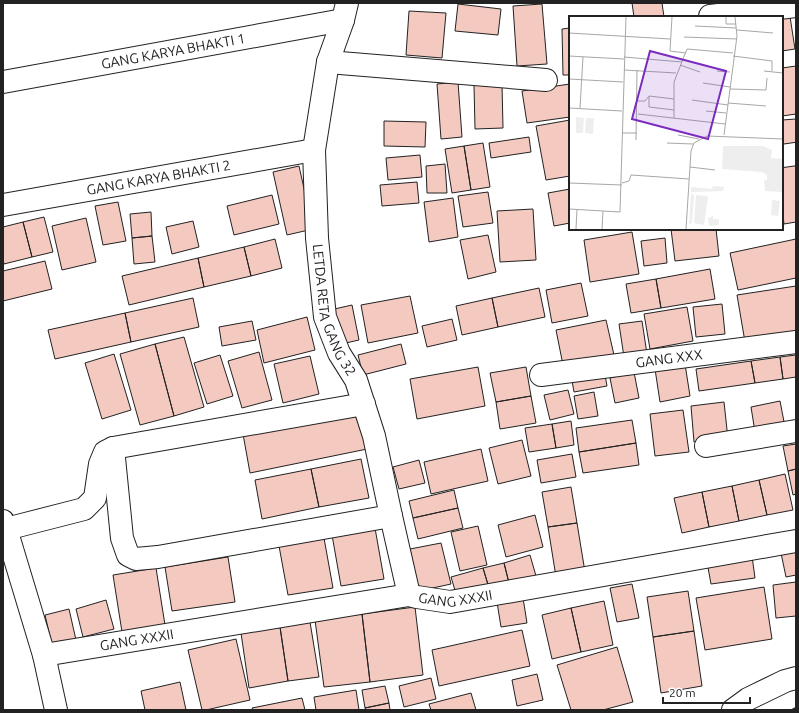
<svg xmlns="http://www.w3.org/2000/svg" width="799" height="713" font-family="Ubuntu,sans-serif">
<rect width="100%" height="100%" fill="#fff"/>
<path fill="#f3c9c0" stroke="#222" d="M632,3H662L664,17H634Z
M458,4L501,9L498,35L455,31Z
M542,4L547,64L517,66L513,6Z
M789,10L795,49L782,51V17Z
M409,11L446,13L442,58L406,55Z
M570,28V75H563L562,29Z
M796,66V114L782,116V68Z
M458,82L462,137L441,139L437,84Z
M502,84L503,128L475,129L474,85Z
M570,84V117L527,123L522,91Z
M796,119V148L782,150V120Z
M570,120V176L546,180L536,126Z
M384,121L426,122L425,147L384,146Z
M529,137L531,152L491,158L489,143Z
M483,143L490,187L471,190L464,146Z
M464,146L471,190L452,193L445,149Z
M420,155L422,177L388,180L386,158Z
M796,162V222L784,224L782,208V164Z
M445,164L447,193H427L426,166Z
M299,166L313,229L287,235L273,172Z
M417,182L419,203L382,206L380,185Z
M570,189V223L554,226L548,193Z
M488,192L493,223L463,227L458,196Z
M272,195L279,224L234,235L227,206Z
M453,198L458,237L429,242L424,202Z
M118,202L126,241L103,245L95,206Z
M533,209L536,260L500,262L497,211Z
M151,212L152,236L132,238L130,214Z
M44,217L53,252L32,257L23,222Z
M86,218L96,262L62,270L52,226Z
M193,221L199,247L172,254L166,227Z
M23,222L32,257L4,264L3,259V227Z
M671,229H716L719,256L675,261Z
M632,232L639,274L590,282L584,240Z
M488,235L496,272L468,279L460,240Z
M152,236L155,262L134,264L132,238Z
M665,238L667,263L644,266L641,241Z
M275,239L282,268L251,276L244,247Z
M796,239V278L738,290L730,253Z
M244,247L251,276L204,287L198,258Z
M198,258L204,287L129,305L122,276Z
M45,261L52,289L3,301V271Z
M710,269L715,299L661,308L656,279Z
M656,279L661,308L631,313L626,284Z
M581,283L588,316L552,323L546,290Z
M796,286V334L745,342L737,295Z
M539,288L545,317L498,327L492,298Z
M410,296L418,333L368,343L361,305Z
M193,298L199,327L131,342L125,313Z
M492,298L498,327L462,335L456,306Z
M722,304L725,334L696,337L693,307Z
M352,305L359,340L337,345L330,310Z
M687,307L693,341L650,349L644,314Z
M125,313L131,342L55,359L48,330Z
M307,317L315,350L264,363L257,330Z
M452,319L457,340L427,347L422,326Z
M606,320L614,355L563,365L556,330Z
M252,321L256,340L222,346L219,327Z
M642,321L647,354L624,357L619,324Z
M184,337L204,407L174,416L155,344Z
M155,344L174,416L140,425L120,354Z
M401,344L406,364L363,375L358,355Z
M259,352L272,400L242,408L228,361Z
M114,354L131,410L102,419L85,363Z
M220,355L233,396L207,404L194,363Z
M796,355V377L783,379L780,357Z
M310,356L319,394L283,403L274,364Z
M780,357L783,379L755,383L751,361Z
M751,361L755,383L699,391L696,369Z
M685,364L690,396L660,402L655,369Z
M478,367L485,406L417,419L410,379Z
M526,367L531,396L496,402L490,373Z
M604,369L607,386L574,392L571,375Z
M634,372L639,398L615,403L610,378Z
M568,390L574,414L550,420L544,395Z
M594,392L598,416L578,419L574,396Z
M531,396L536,423L500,429L496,402Z
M780,401L785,427L755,432L751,407Z
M724,402L728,439L694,442L691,406Z
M364,409L372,448L250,473L243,434Z
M683,410L689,452L655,456L650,414Z
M632,420L636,443L579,452L576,428Z
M571,421L574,445L556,448L552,424Z
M552,424L556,448L529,452L525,428Z
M522,440L531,476L498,484L489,448Z
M636,443L639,465L583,473L579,452Z
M796,444V469L788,471L783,446Z
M481,449L488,481L431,494L424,462Z
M572,454L576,477L541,483L537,460Z
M361,459L369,498L319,507L311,469Z
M419,460L425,483L399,489L393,467Z
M311,469L319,507L262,519L255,480Z
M796,469V494L793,495L788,471Z
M785,474L793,510L767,515L759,480Z
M759,480L767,515L739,521L732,486Z
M732,486L739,521L709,527L702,492Z
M571,487L577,523L548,527L542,492Z
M454,490L458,508L413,518L409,501Z
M702,492L709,527L682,533L674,498Z
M458,508L463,528L418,539L413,518Z
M535,515L543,547L506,557L498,525Z
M577,523L585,572L556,577L548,527Z
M478,526L487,565L460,571L451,532Z
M375,528L384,579L341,586L332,535Z
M324,538L333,588L288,595L279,546Z
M441,543L451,584L419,591L410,549Z
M796,550V575L786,577L781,553Z
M530,555L536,576L509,583L504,563Z
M752,556L755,578L711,584L707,562Z
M228,557L235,602L172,611L165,567Z
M504,563L509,583L489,588L483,568Z
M156,568L165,625L122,632L113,575Z
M483,568L489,588L457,597L451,577Z
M796,582V616L776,618L773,585Z
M632,584L639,618L617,622L610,588Z
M764,587L772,639L705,650L696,598Z
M688,591L694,631L653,637L647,597Z
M523,598L527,623L501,627L497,602Z
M106,600L114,629L83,637L76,609Z
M604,601L613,645L581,652L571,608Z
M415,607L423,675L370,682L362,614Z
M571,608L581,652L552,659L542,615Z
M69,609L76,640L52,645L45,615Z
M362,614L370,682L324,687L315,620Z
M310,622L319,677L288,681L280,627Z
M280,627L288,681L249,688L241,633Z
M522,630L530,666L439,686L432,650Z
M694,631L702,686L661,693L653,637Z
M236,639L250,700L206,710H202L188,650Z
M617,647L633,702L603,710H571L557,665Z
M537,674L543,700L517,706L512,680Z
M431,678L436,699L404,707L399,686Z
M180,682L186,710H145L141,691Z
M385,686L389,703L365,708L362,690Z
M356,690L359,710H316L314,697Z
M471,693L476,710H431L429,704Z
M302,698L305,710H253L252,708Z
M389,703L390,710H366L365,708Z"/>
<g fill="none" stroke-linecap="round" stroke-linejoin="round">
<g stroke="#222" stroke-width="24">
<g id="minor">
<path id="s1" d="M347,3L343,20L328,62L314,150L317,238L325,317L339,353L356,380L374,436L391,516L409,595"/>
<path d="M710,16L796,6"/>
<path d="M328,62L546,80"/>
<path id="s2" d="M3,82L343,20"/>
<path d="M782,156L796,154"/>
<path id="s3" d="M3,205L314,150"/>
<path id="s4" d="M541,375L796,342"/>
<path d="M706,446L796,431"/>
<path d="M113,448L122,538L128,555L136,559L158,557L391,516"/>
<path d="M3,521L6,529L44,655L56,710"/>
<path d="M6,529L84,509L95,498L100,464L105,452L113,448L364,404"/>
<path id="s5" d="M44,655L409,595L417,597L450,602L796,541"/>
</g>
</g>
<g stroke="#222" stroke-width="24">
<path id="major" d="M733,710L748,699L785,681L796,678"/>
</g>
<use href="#minor" stroke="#fff" stroke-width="22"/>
<use href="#major" stroke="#fff" stroke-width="22"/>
<path stroke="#222" stroke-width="2" d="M792,710L796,708"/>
</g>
<g text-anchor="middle" stroke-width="3" stroke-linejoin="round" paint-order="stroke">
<g font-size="14" fill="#222" stroke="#fff">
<text dy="5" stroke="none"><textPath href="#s2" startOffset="173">GANG KARYA BHAKTI 1</textPath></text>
<text dy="5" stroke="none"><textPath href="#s3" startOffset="158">GANG KARYA BHAKTI 2</textPath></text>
<text dy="5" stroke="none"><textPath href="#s1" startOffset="314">LETDA RETA GANG 32</textPath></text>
<text dy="5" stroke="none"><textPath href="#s4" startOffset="129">GANG XXX</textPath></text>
<text dy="5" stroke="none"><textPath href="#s5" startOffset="417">GANG XXXII</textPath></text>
<text dy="5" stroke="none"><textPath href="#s5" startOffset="94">GANG XXXII</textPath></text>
</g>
</g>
<g transform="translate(569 16)">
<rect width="214" height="214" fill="#fff"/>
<path d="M7,101L15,102L14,117H7ZM17,102H25L24,118L16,117ZM154,130H194L203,134L202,142L214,143V176L196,175L195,165L198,164V159L193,156L153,153ZM144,170L155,171L154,175L122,176V171L143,173ZM122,178L125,179L123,207L120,208ZM127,179L139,180L135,209L125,207ZM203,184L211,185L209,200L202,199ZM144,200V203H150V209L140,210L139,202Z" fill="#eee"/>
<path fill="none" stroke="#a7a7a7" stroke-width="1" d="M103,1L101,35L117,37M157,1V8H167M126,10L167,12M168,14L204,17M0,17L101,23M115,21L168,23M0,40L55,43M164,40L203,45V55M55,41L113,46M111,49L131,56M55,54L107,57M148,55L161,56M195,55L214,57M0,63L54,66M134,67L161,71M161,73L197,74L198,62M80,81V91L105,94M123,84L159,89M68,85H76L80,80L105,83M159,87L197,90M0,92L53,95M11,92L14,41M137,95L157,97M69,98L156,108M105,102V66L118,33L164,37M53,117H68M109,119L130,123M155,119L168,20L166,1M67,124L68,54M98,127L124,128M121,151L146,154M0,167L53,169M53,167L60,165L62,159L120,163M0,193L51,196L57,1M7,213L8,193M33,213L34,195M117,213L122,135L125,127L138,120L214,123"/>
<path fill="#7b2cbf" fill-opacity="0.15" stroke="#7b2cbf" stroke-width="2" d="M81,35L157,55L139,123L63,103Z"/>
<rect width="214" height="214" fill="none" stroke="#222" stroke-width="2"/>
</g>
<rect width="799" height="713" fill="none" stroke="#222222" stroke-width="8"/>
<path d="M663 697v6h87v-6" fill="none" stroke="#222222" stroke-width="2"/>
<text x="669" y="697" font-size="12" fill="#222222" stroke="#ffffff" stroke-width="3" paint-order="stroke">20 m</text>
</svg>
